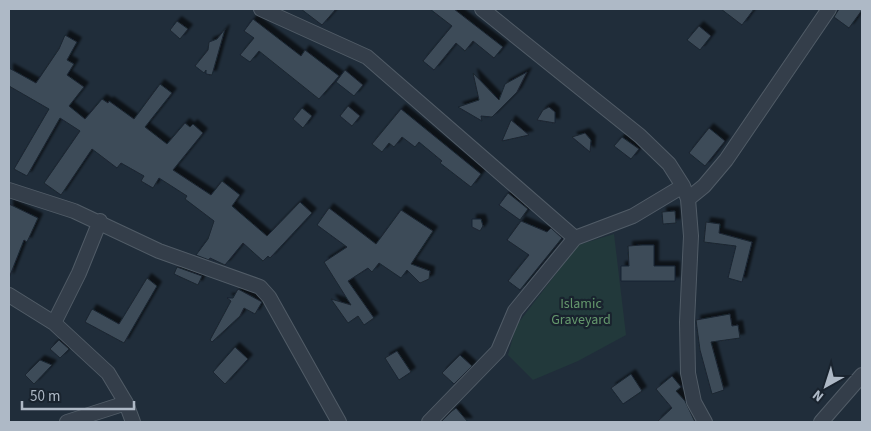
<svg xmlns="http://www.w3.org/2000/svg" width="871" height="431" font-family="'Source Sans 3',sans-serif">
<defs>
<filter id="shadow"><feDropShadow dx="4.5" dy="-4.5" stdDeviation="1" flood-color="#0009"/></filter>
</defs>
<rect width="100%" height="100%" fill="#202d3a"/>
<path fill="#22393b" d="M614,234L626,335L578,361L533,380L508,355L516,326L578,245Z"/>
<path fill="#3c4b59" stroke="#1b2530" filter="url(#shadow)" d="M301,9H336L322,25Z
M430,9H454L503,47L494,58L473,41L465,51L456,43L434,70L423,61L452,26Z
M721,9H754L742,25Z
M839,9H862V10L849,28L834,17Z
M253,19L301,56L305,50L339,76L319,99L259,51L250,62L240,55L254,38L244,31Z
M177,21L188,29L180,39L170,30Z
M699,26L711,36L700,50L687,40Z
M225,29L212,75L206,74V70L204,73L195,66L208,50L209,42L217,39Z
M65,35L77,42L67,60L74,64L67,75L84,87L69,106L85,119L102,99L108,103L109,101L134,119L160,84L172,93L145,127L167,144L185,123L190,127L193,124L203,133L173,170L211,195L222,181L240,195L232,206L267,236L300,202L312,213L270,258L268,256L263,261L243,243L225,265L210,258L209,260L196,255L208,239L214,221L185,199L187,196L159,178L153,188L141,181L144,176L121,163L117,168L92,149L61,195L44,183L80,131L60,118L27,176L14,169L49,109L9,86V68L36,83L59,49Z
M345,70L363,85L354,96L336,82Z
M527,72L517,92L492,117L481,116L482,121L458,107L479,100L473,73L499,100L505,84Z
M348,106L360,116L352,126L340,116Z
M549,107L555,112V123L537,120L543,110Z
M302,108L312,116L303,128L293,119Z
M401,109L481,174L471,187L440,163L442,161L419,142L415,147L402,137L394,147L389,143L382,152L372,144Z
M511,120L529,135L502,141Z
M709,128L725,141L705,166L689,153Z
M585,133L591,140L590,152L572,137Z
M622,137L639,149L631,159L614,146Z
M508,193L528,209L520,220L499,205Z
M9,204L38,218L27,242L24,240L9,278Z
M329,208L376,244L401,210L433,231L411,264L430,271L429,279L420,283L407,270L401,278L379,263L372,272L368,268L348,281L374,318L364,325L358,316L348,323L331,299L351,305L324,262L347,247L317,225Z
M675,211L676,223L663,224L662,212Z
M472,219H481L483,226L480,231L472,227Z
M521,221L547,232L551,228L562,238L520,290L508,281L529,255L507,240Z
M706,222L720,224L719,233L752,242L742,282L728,278L736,246L704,242Z
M642,245H654V266H675V281H621V266H629L628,246Z
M177,267L202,276L198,285L174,274Z
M147,278L157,286L124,343L85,322L92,309L119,324Z
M238,289L262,302L255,314L244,308L240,316L212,342L210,340L231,301L227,298H233Z
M730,314L732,326L738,325L740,338L711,342L724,390L712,394L700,350L696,320Z
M59,340L69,349L60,358L50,349Z
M235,347L248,359L225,384L213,372Z
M397,351L411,372L399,380L385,358Z
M460,355L472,366L454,384L442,373Z
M40,360L52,365L34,384L25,375Z
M631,374L642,391L623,404L611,388Z
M672,376L681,387L676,391L685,401L695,422H657L672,408L656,389Z
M456,408L468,422H441L452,411Z"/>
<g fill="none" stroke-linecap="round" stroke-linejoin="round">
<g stroke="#515c67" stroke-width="16">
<path id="street" d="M261,9L367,57L575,238
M482,9L640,136L669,164L683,186L688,199L691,236L687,322L688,373L694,402L705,422
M9,190L74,211L159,251L260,287L269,297L339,422
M688,199L704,186L726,160L829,9
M9,295L54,323L108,373L126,403L133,422
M54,323L79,273L100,221
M67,422L126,403
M429,422L498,351L515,311L575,238L633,216L683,186
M821,422L862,375"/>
</g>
<use href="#street" stroke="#343e4a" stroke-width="14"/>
</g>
<g text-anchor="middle" stroke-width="4.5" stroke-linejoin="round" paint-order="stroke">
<g font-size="14" fill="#65986d" stroke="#19232e">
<text x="581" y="308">Islamic<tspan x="581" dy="16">Graveyard</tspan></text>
</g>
</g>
<rect width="871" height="431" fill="none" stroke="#aeb9c6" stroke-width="20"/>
<g transform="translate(826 386) rotate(219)" stroke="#19232e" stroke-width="4" paint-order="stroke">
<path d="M0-4L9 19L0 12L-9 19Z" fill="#aeb9c6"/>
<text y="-8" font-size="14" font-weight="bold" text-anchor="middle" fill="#aeb9c6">N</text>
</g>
<path d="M22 401v8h112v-8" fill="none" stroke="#aeb9c6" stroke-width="2.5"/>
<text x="30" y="401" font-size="15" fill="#aeb9c6" stroke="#19232e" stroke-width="4" paint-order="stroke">50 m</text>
</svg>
